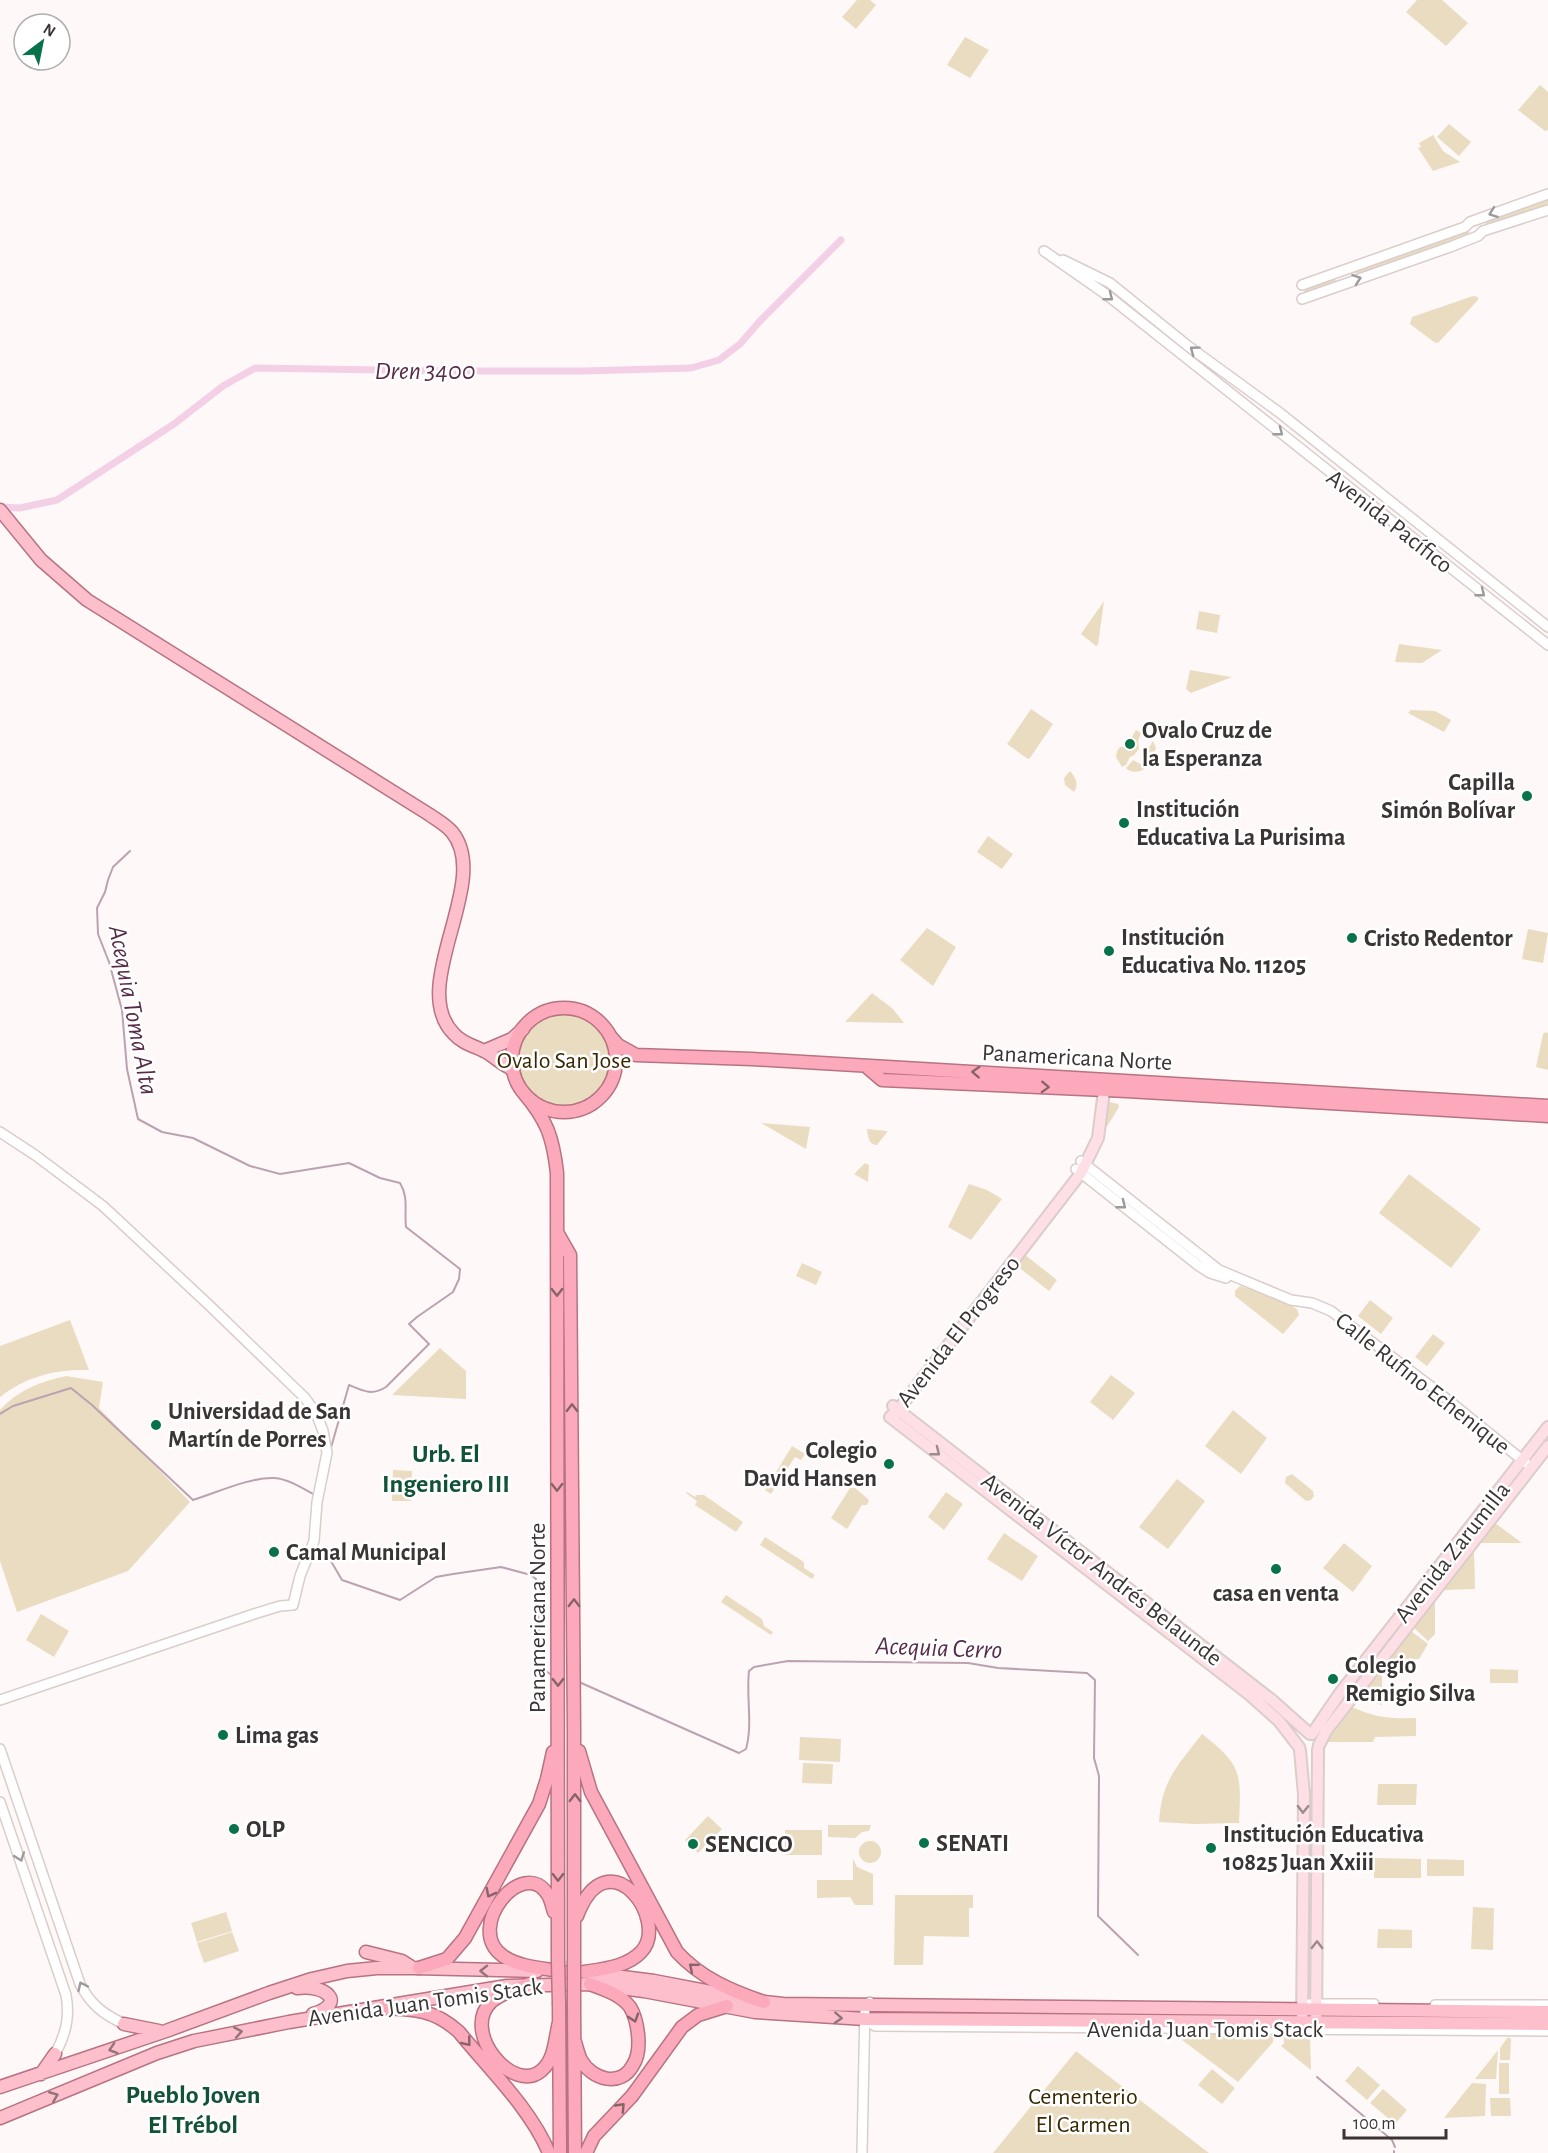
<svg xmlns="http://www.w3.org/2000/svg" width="1548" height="2153" font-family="'Alegreya Sans',sans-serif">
<rect width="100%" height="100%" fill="#fef9f8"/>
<path fill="#eadcc0" d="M857,0H870L876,5L856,29L842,17Z
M1417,0H1442L1468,23L1446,46L1406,12Z
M965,37L989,50L970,78L947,65Z
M1540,85L1548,92V130L1545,131L1518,110Z
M1449,124L1471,142L1459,156L1437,137Z
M1433,135L1443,151L1460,162L1433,171L1418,148L1421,147L1419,143Z
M1548,199V204L1489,225L1485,223L1487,220Z
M1468,230L1470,235L1358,275L1354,272Z
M1332,278L1336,280L1334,284L1305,293L1304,288Z
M1473,296L1478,297V300L1438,343L1434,342L1410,324L1412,317Z
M1104,601L1098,645L1096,646L1081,634Z
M1199,611L1220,615L1217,633L1196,629Z
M1399,644L1442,650L1422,663L1395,662Z
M1190,670L1231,677H1232L1191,693L1186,689Z
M1031,709L1053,724L1030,758L1028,759L1007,744Z
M1411,710L1435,711L1451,720L1444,732L1408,713Z
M1136,730L1141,733L1138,741L1139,749L1134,755L1130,757L1126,765L1122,767L1116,757L1117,751L1120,747H1126Z
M1153,741L1156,748L1151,762C1141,744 1146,755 1153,741Z
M1133,760L1146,767V768C1140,772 1131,774 1126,768Z
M1070,771C1076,778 1079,784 1074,792L1065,785L1064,778Z
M988,836L1013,854L1002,869L977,852Z
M927,928L956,947L933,986L900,960Z
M1528,929L1548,933L1543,963L1522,959Z
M872,993L892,1008L904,1023L845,1022Z
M515 1060a49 49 0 1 1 98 0a49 49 0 1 1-98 0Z
M1546,1032L1548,1033V1070L1536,1067L1543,1034Z
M1109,1102L1118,1104L1119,1107L1101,1136L1107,1104Z
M761,1123L810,1127L806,1149Z
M867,1129L887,1131H888L877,1145C868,1145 868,1135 867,1129Z
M865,1163L869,1165L868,1182L854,1174Z
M1409,1174L1481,1229L1451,1268L1379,1213Z
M969,1184L987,1190L1002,1199L971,1240L948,1227Z
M1020,1251L1057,1280L1049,1291L1012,1262Z
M802,1263L822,1272L816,1285L796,1276Z
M1240,1286C1260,1292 1279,1298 1297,1309L1299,1315L1283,1334L1235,1296V1291Z
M1370,1300L1393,1318L1381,1334L1358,1316Z
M70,1320L89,1370C56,1369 27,1376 0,1397V1346Z
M1433,1334L1445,1343L1427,1366L1415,1357Z
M440,1348L466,1371V1399L392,1395Z
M1111,1375L1135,1393L1113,1420L1090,1402Z
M66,1376L103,1382L99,1408L190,1502L128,1571L17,1612L0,1561V1410C18,1390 40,1382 66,1376Z
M1233,1410L1267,1438L1241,1474L1205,1446Z
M792,1446L805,1454L801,1460L795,1457L771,1494L765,1490Z
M393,1470L412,1471L411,1501H392Z
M1292,1474L1313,1491L1314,1496L1311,1500L1306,1501L1285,1483L1286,1477Z
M1177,1479L1205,1501L1168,1549L1139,1527Z
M850,1488H855L869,1500L867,1505H862L847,1529L831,1518Z
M687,1492L695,1497L697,1495H704L743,1522L736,1532L695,1505L697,1501L686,1493Z
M946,1492L963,1504L944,1530L928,1517Z
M1495,1523L1522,1543H1480L1479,1542Z
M1004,1533L1038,1556L1022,1581L987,1559Z
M765,1537L804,1562V1568L815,1575L812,1579L760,1545Z
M1344,1543L1372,1566L1353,1592L1323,1568Z
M1474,1549L1475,1589L1444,1590L1443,1588Z
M726,1595L762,1619L764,1626L773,1632L771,1635L721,1602Z
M1433,1600H1435V1634L1428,1641L1413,1627Z
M41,1614L69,1631L54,1657L26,1640Z
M1411,1631L1428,1644L1419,1659H1388Z
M1382,1667V1705L1364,1700L1358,1696Z
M1490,1669L1518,1670V1683H1490Z
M1352,1707C1376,1718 1391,1719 1416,1718V1736L1375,1737L1373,1742H1326L1331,1733Z
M1202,1734C1243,1766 1241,1773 1239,1823L1194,1824L1159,1822C1162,1779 1177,1767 1202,1734Z
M800,1737L841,1739L840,1762L799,1760Z
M803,1763L833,1764L832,1784L802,1783Z
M1378,1784H1417L1416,1805H1377Z
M708,1816L722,1829L698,1853L685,1840Z
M828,1825H871L869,1831L862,1832L855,1838L828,1837Z
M785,1830H822V1855H785Z
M859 1852a11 11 0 1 1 22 0a11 11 0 1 1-22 0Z
M1374,1858L1421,1859V1878H1374Z
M853,1859L857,1867L873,1874V1905H855L850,1897L817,1898V1880H853Z
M1427,1859L1464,1860V1876H1427Z
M895,1895H973V1908H969V1937L924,1936L923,1965H894Z
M1473,1907L1494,1908L1493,1950L1471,1949Z
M226,1912L232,1931L197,1942L191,1923Z
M1378,1929L1412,1930V1948H1377Z
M232,1932L239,1951L204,1963L197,1943Z
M1188,2032L1274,2035L1273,2042L1238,2082L1182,2040Z
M1284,2035H1310L1311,2070L1281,2046L1284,2043Z
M1508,2037L1511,2039L1510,2060H1500V2048Z
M1498,2050L1496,2079H1475Z
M1076,2051L1209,2153H993Z
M1499,2063H1509V2094H1499Z
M1358,2066L1380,2085L1367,2100L1345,2081Z
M1212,2069L1235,2088L1222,2104L1198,2085Z
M1472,2083L1486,2084L1485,2116L1444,2118Z
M1383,2089L1407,2110L1395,2124L1370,2103Z
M1490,2098H1510L1511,2116H1491Z"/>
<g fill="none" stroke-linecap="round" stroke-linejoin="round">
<path stroke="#bca2b0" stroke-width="2" d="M130,851L113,867L108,880L105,892L97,908L98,934L109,962L122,1010L127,1069L138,1119L162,1132L193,1138L250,1166L280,1174L349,1163L380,1178L400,1183C409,1198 404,1210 406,1227L460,1269L459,1279L453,1292L417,1317L409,1324L429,1344L386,1387C372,1396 363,1391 349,1385L330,1451
M0,1414L13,1406L71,1388L92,1405L193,1500C216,1493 250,1477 274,1478C288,1479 301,1487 313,1494
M325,1551L342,1580L400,1600L436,1577L453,1574L501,1567L531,1575L536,1579L541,1663L543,1669L550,1674
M579,1682L739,1753L746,1749C753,1724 746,1697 749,1671L754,1667L788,1661L968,1663L998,1668L1087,1673L1095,1680L1094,1758L1099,1776L1098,1916L1138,1955
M1317,2077L1392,2140L1395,2147
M1394,2153V2151"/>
<path stroke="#f3d0e5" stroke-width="7" d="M0,507L20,508L57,500L174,424L223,386L255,368L443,371H584L691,368L719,360L740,344L760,321L841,240"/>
<g stroke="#dacdca" stroke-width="12">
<path id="tertiary" d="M1044,251L1107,295L1548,645
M1063,260L1110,283L1188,346L1280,413L1548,627
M1302,285L1465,227L1470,222L1548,194
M1302,299L1450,247L1478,236L1483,231L1548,210
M0,1132L35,1155L103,1206L210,1306L305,1398L316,1413L323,1431L327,1453L317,1502L314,1541L300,1576L293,1605L280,1606L254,1614L0,1700
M1081,1161L1219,1270L1291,1300L1312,1303L1331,1311L1433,1388L1526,1463
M1076,1169L1199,1266L1210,1273L1226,1278
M0,1749L80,1984C91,2005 103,2014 124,2024
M0,1802L66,1995C70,2017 66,2034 55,2054
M1309,2004H1374
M1435,2005H1548
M865,2019L875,2026L1548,2031
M862,2153L865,2005L870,2002"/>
</g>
<g stroke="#dacdca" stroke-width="14">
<path id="secondary" d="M893,1406L1273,1701L1310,1734
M892,1415L898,1410L1081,1173L1098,1138L1105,1083
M890,1417L1250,1695L1279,1721L1299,1747
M1312,1734L1340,1693L1548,1427
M1319,1745L1326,1731L1548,1446
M1300,1750L1304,1795L1302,2029
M1316,2029L1318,1749"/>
</g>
<g stroke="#b77381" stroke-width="15">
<path id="primary" d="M0,510L41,560L87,600L430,815C437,820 446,825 452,832C493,882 406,986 454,1034C463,1044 475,1046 486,1052C495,1057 503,1066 513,1069
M484,1051L512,1039L523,1029
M366,1952L402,1961L410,1966
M591,1973L654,1981L764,2002L783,2004L1548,2012
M297,1988C325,1984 348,2003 313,2014
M124,2024L159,2031
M41,2074L55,2054
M0,2087L166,2031L269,1993L312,1979L347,1971L377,1968H414L537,1971
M0,2118L157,2053L194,2041L289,2022L507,1986L590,1984L644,1991L755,2012L865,2019L1548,2024"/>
</g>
<g stroke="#b77381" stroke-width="15">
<path id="trunk" d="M512 1060a52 52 0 1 1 104 0a52 52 0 1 1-104 0Z
M611,1037L618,1045L636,1055L752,1059L1548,1106
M868,1068L882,1080L1127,1091L1548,1116
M523,1092C547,1120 553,1137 557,1173L558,1962
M558,1234L570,1255L574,1730V1961
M579,1751L591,1792L677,1952C701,1978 731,1991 764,2002
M554,1912C552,1906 551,1900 548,1895C524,1854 463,1928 503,1956C520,1968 545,1968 565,1972
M577,1916C608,1834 671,1921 641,1952C627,1967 603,1969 584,1972
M419,1968L447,1959L465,1938L539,1804L547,1779L553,1752
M529,1984C517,1989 501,1993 491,2002C460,2032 514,2096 542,2070C555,2059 555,2038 559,2022
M559,2004L560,2153
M574,2004L575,2153
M378,2008C411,2009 433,2008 459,2032C489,2069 531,2109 549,2153
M575,2042C577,2048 578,2054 581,2060C592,2080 621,2088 633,2065C639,2056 639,2044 638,2034C637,2025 635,2015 630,2007C620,1994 605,1990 590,1984
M586,2153L594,2136L632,2096L682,2027L698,2015L727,2006"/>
</g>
<use href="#tertiary" stroke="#fff" stroke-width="9"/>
<use href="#secondary" stroke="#fedfe6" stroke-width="10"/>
<use href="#primary" stroke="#fdbfcc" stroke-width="12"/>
<use href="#trunk" stroke="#fcaabb" stroke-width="12"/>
<g stroke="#b77381" stroke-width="15" stroke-linecap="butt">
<path id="trunk-bridge" d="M574,1961V2004
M558,1962L559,2004"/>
</g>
<use href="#trunk-bridge" stroke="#fcaabb" stroke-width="12"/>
</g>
<defs><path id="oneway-chevron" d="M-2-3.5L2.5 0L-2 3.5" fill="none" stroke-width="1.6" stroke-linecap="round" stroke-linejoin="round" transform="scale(1.5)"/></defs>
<g stroke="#9c9a9a">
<use href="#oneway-chevron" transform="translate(1493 213) rotate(160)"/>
<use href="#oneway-chevron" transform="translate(1357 279) rotate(-19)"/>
<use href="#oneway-chevron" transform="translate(1109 297) rotate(38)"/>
<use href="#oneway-chevron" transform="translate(1194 350) rotate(-143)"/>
<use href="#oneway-chevron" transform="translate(1279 432) rotate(38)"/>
<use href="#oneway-chevron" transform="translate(1481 593) rotate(38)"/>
<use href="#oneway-chevron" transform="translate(1122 1205) rotate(38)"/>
<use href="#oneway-chevron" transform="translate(20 1857) rotate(70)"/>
<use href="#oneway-chevron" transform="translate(82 1986) rotate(-115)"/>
</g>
<g stroke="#88646a">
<use href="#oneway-chevron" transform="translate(976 1072) rotate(-177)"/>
<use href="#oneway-chevron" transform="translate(1045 1087) rotate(2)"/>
<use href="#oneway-chevron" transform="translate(557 1292) rotate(90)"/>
<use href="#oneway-chevron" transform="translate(572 1408) rotate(-91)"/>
<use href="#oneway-chevron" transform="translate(557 1487) rotate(90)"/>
<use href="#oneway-chevron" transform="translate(574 1603) rotate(-90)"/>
<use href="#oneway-chevron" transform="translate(558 1682) rotate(90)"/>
<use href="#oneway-chevron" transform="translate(575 1798) rotate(-90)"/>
<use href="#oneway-chevron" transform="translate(558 1877) rotate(90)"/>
<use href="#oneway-chevron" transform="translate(490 1893) rotate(118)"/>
<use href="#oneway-chevron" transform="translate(693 1967) rotate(-140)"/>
<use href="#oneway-chevron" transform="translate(634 2018) rotate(72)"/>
<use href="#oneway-chevron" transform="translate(467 2042) rotate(51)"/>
<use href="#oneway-chevron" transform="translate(621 2107) rotate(-46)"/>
</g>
<g stroke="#9c8a8d">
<use href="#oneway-chevron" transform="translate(936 1452) rotate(38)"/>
<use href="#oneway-chevron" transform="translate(1303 1809) rotate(91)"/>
<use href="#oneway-chevron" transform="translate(1317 1945) rotate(-89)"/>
</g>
<g stroke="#927378">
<use href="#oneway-chevron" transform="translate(484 1971) rotate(-179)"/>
<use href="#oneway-chevron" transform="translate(838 2018) rotate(3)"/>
<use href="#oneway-chevron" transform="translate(238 2032) rotate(-10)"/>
<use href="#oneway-chevron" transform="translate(113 2049) rotate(162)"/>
<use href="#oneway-chevron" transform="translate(54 2096) rotate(-22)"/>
</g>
<g fill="#08724a" stroke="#fff" stroke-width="2">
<circle cx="1130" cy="744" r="6"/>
<circle cx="1527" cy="796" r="6"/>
<circle cx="1124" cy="823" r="6"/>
<circle cx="1352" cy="938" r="6"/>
<circle cx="1109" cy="951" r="6"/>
<circle cx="156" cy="1425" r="6"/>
<circle cx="889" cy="1464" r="6"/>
<circle cx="274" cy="1552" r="6"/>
<circle cx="1276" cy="1569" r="6"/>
<circle cx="1333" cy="1679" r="6"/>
<circle cx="223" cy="1735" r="6"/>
<circle cx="234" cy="1829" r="6"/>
<circle cx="924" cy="1843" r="6"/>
<circle cx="693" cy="1844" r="6"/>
<circle cx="1211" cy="1848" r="6"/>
</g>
<g text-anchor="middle" stroke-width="5" stroke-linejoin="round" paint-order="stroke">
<g font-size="24" fill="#3a3534" stroke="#fff">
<text transform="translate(1390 521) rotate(38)" y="8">Avenida Pacífico</text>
<text transform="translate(1077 1057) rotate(3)" y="8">Panamericana Norte</text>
<text transform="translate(958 1331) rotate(-52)" y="8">Avenida El Progreso</text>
<text transform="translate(1423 1383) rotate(38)" y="8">Calle Rufino Echenique</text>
<text transform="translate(1452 1552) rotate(-52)" y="8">Avenida Zarumilla</text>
<text transform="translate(1102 1569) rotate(38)" y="8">Avenida Víctor Andrés Belaunde</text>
<text transform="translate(537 1618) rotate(-90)" y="8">Panamericana Norte</text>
<text transform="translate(425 2002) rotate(-8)" y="8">Avenida Juan Tomis Stack</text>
<text x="1205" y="2037">Avenida Juan Tomis Stack</text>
</g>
<g font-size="24" font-weight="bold" fill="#3a3534" stroke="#fff" text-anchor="start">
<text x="1142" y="738">Ovalo Cruz de<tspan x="1142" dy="28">la Esperanza</tspan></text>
<text x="1515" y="790" text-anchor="end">Capilla<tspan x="1515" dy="28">Simón Bolívar</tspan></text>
<text x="1136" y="817">Institución<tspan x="1136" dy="28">Educativa La Purisima</tspan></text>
<text x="1121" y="945">Institución<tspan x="1121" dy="28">Educativa No. 11205</tspan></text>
<text x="1364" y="946">Cristo Redentor</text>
<text x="168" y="1419">Universidad de San<tspan x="168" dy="28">Martín de Porres</tspan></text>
<text x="877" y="1458" text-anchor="end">Colegio<tspan x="877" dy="28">David Hansen</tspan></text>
<text x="286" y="1560">Camal Municipal</text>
<text x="1276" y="1601" text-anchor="middle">casa en venta</text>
<text x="1345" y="1673">Colegio<tspan x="1345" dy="28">Remigio Silva</tspan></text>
<text x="235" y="1743">Lima gas</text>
<text x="246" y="1837">OLP</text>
<text x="1223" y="1842">Institución Educativa<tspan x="1223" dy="28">10825 Juan Xxiii</tspan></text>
<text x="936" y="1851">SENATI</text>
<text x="705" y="1852">SENCICO</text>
</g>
<g font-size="24" fill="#3a2700" stroke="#fff">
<text x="564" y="1068">Ovalo San Jose</text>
<text x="1083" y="2104">Cementerio<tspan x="1083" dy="28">El Carmen</tspan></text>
</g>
<g font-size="26" font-style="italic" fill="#572b49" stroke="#fff">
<text x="425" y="379">Dren 3400</text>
<text transform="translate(134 1010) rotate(79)" y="9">Acequia Toma Alta</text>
<text transform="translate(939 1647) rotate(2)" y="9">Acequia Cerro</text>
</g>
<g font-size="26" font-weight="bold" fill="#125337" stroke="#fff">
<text x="446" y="1462">Urb. El<tspan x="446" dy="30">Ingeniero III</tspan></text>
<text x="193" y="2103">Pueblo Joven<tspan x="193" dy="30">El Trébol</tspan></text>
</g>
</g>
<g transform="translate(42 42) rotate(32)"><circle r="28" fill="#ffffff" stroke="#b0aeae" stroke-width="1.5"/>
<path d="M0-4.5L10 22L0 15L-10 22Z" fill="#08724a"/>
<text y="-9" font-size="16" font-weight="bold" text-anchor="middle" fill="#3a3534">N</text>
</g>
<path d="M1344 2129v9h102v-9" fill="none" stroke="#3a3534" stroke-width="3"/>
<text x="1353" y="2129" font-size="18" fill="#3a3534" stroke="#ffffff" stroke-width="4.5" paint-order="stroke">100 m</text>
</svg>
